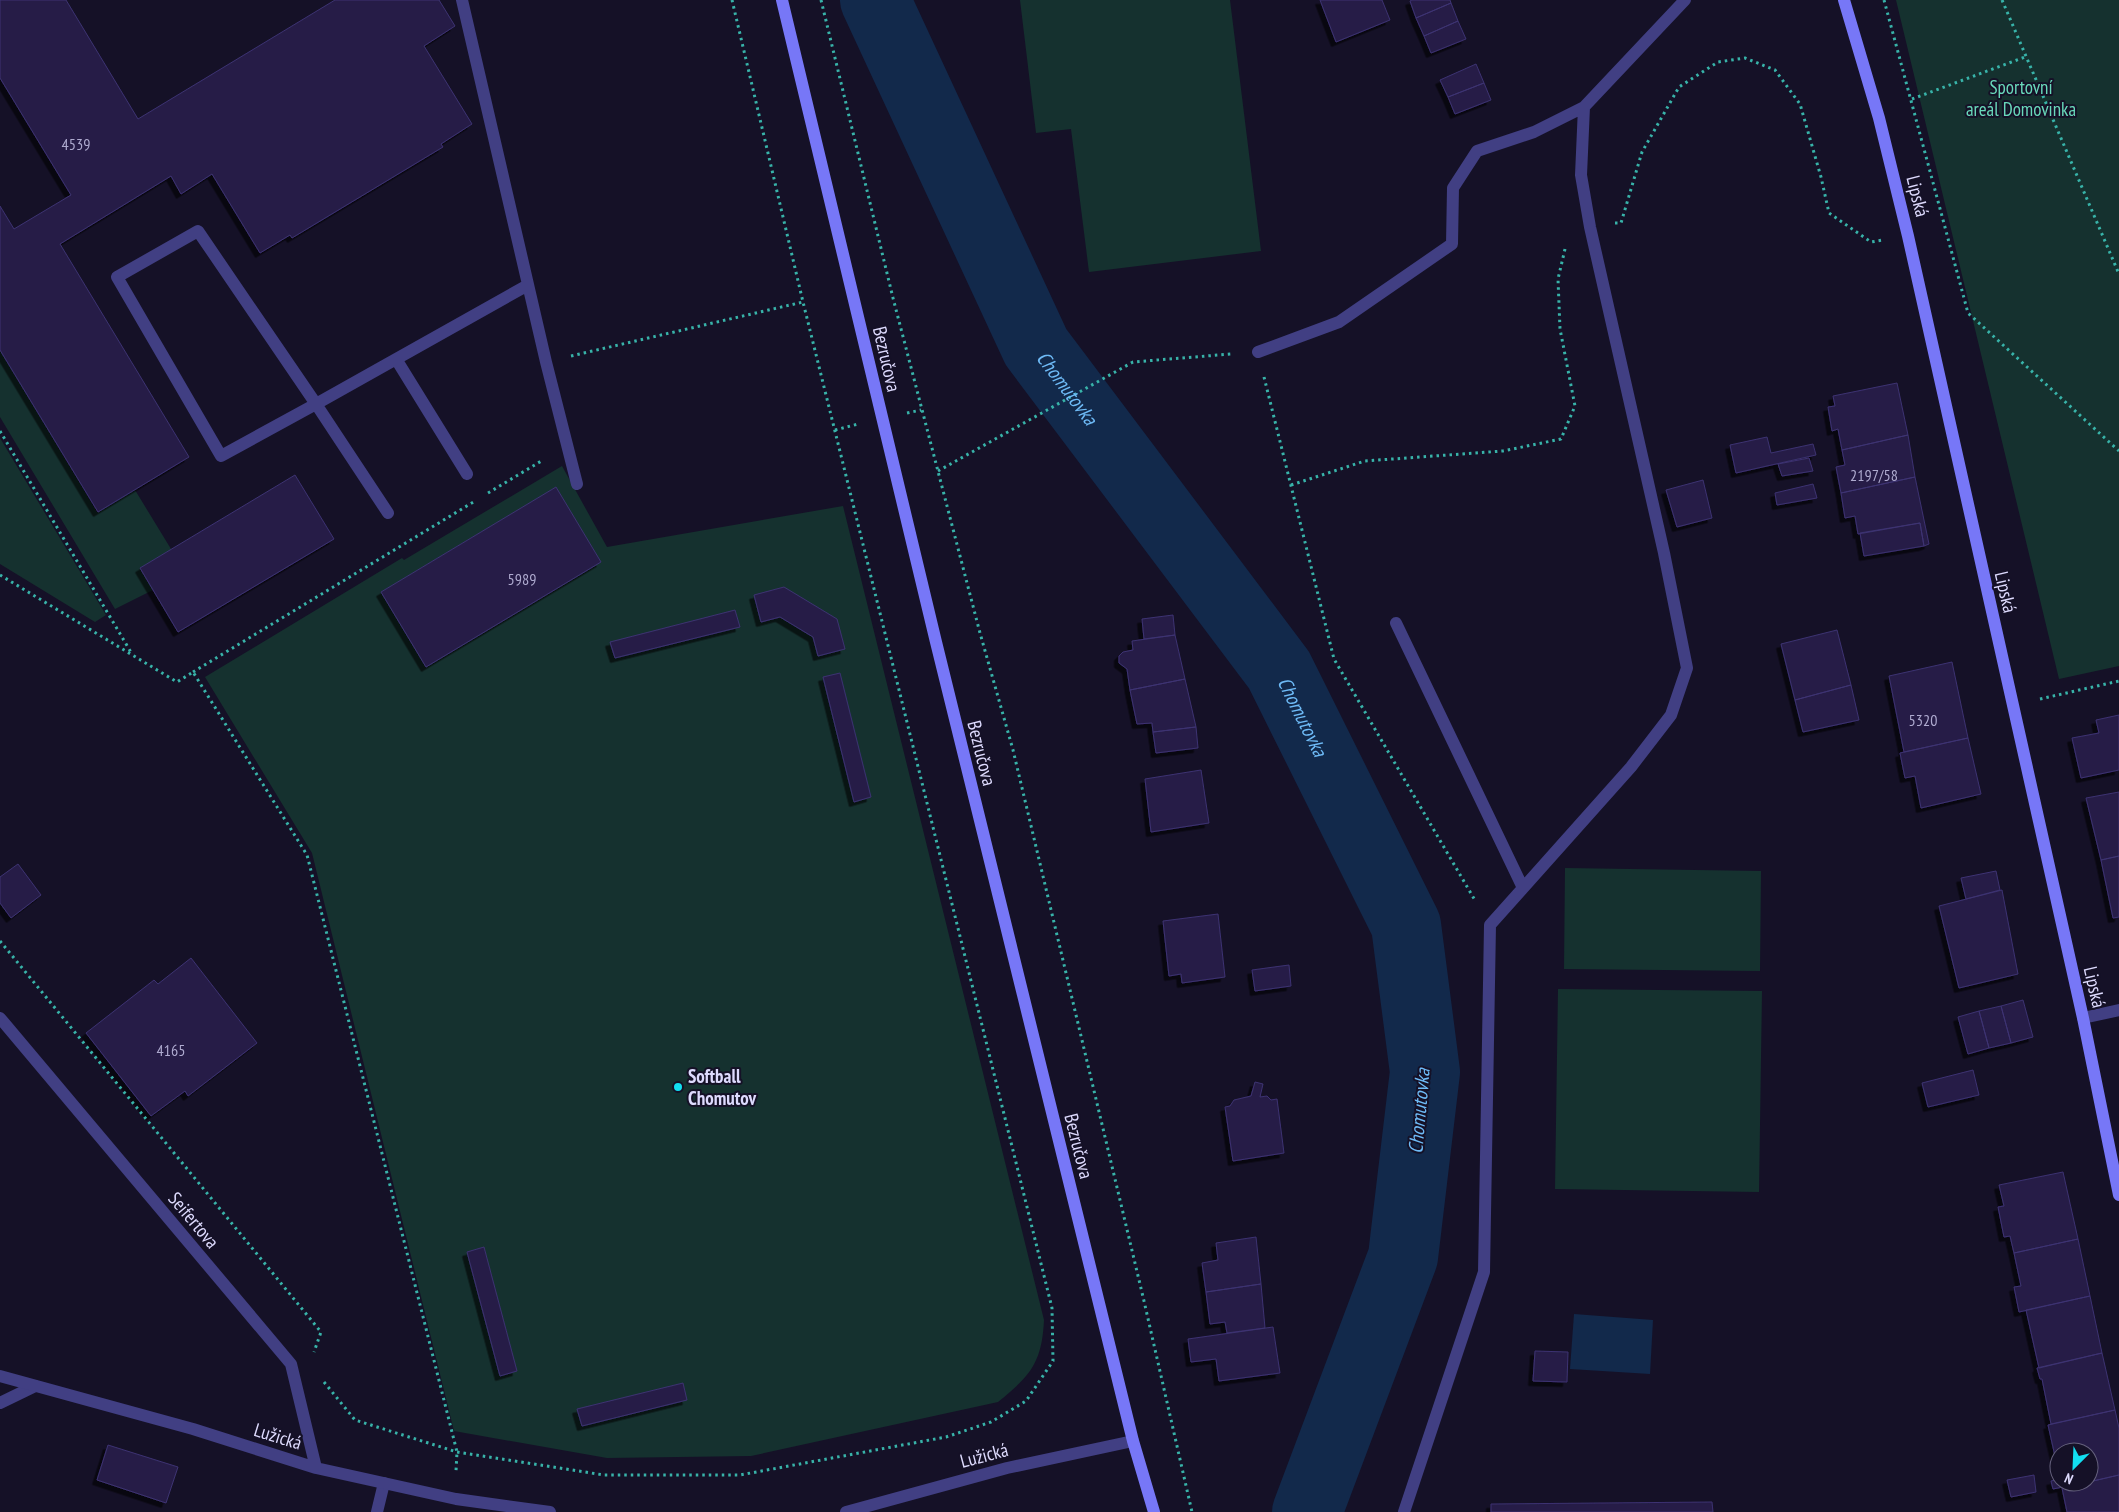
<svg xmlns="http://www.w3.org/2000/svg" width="2119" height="1512" font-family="'PT Sans Narrow',sans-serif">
<defs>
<filter id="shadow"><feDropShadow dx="-4.5" dy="4.5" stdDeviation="0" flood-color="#0009"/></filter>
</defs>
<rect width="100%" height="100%" fill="#151127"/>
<path fill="#15312f" d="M1020,0H1230L1261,251L1089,272L1071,129L1036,133Z
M1896,0H2119V666L2059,679Z
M0,350L97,512L135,490L171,549L153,590L115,609L0,417Z
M0,438L106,615L95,622L0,564Z
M562,466L607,547L843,506L1044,1320C1042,1363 1030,1376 998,1402L751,1456L607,1458L454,1431L312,853L205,677L402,558L404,560Z
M1565,868L1761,871L1760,971L1564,969Z
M1558,989L1762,991L1759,1192L1555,1189Z"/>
<path fill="#12294b" d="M1574,1314L1653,1320L1650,1374L1570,1369Z"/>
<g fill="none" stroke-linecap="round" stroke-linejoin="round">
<path stroke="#12294b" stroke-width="70" id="s1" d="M875,0L1036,347L1279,670L1406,925L1425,1072L1403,1257L1307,1512"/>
</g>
<path fill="#261f47" stroke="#3d3272" filter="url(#shadow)" d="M0,0H66L138,119L335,0H439L455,26L424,46L472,124L441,144L443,147L292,238L290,235L260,253L212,174L181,194L171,176L60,244L189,457L98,512L0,350V206L14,229L71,195L0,78Z
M1320,0H1382L1390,20L1336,42Z
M1412,0H1450L1451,3L1416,18L1410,1Z
M1451,3L1458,21L1424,36L1416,18Z
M1458,21L1466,39L1431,53L1424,36Z
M1476,64L1484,83L1448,97L1440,80Z
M1484,83L1491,100L1455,114L1448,97Z
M1897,383L1908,435L1842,450L1838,429L1832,431L1828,407L1835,406L1833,396Z
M1908,435L1915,477L1841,493L1836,467L1845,465L1842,450Z
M1767,437L1771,453L1813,444L1816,455L1736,473L1730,445Z
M1809,458L1813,471L1782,476L1778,464Z
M295,475L334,539L178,632L140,568Z
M1915,477L1929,544L1924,546L1920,523L1858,534L1855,516L1845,518L1841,493Z
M1703,480L1712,518L1677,527L1666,490Z
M1813,484L1817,498L1777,505L1775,493Z
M556,487L601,562L426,667L381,592Z
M1920,523L1924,546L1864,556L1860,533Z
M784,587L837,619L845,649L818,656L813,637L780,617L761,622L754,595Z
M735,610L740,627L615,658L610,642Z
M1173,615L1175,635L1144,639L1142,619Z
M1837,630L1851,685L1795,700L1781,644Z
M1175,635L1185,679L1130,690L1127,669L1119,663V656L1123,652L1133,650L1132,641Z
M1952,662L1968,738L1904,752L1889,676Z
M840,673L871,797L854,802L823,677Z
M1185,679L1196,727L1153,732L1152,723L1137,724L1130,690Z
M1851,685L1859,720L1803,732L1795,700Z
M2119,715V770L2081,778L2072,738L2099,733L2096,720Z
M1196,727L1198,748L1156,753L1153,732Z
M1968,738L1981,794L1921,808L1915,776L1905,778L1900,753Z
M1201,770L1209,823L1151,832L1145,779Z
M2119,792V856L2101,860L2086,798Z
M2119,856V917L2113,918L2101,860Z
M18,864L41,895L11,918L0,903V877Z
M1996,871L2000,890L1966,899L1961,878Z
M2002,890L2018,974L1959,988L1939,906Z
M1218,914L1225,977L1182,983L1181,974L1169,976L1163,921Z
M191,958L257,1043L188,1096L185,1091L151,1116L86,1033L154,980L158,984Z
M1289,965L1291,986L1255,991L1252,970Z
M2023,1000L2033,1037L2011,1043L2001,1006Z
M2001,1006L2011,1043L1989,1048L1979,1011Z
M1979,1011L1989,1048L1968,1054L1958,1017Z
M1973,1070L1979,1095L1928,1107L1922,1083Z
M1255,1082L1263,1084L1260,1097L1267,1096L1271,1100L1277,1099L1284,1153L1233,1161L1225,1107L1230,1106L1234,1100L1251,1096Z
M2063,1172L2078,1239L2014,1253L2010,1236L2004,1237L1998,1207L2004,1206L1999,1185Z
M1256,1237L1261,1284L1206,1292L1202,1263L1218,1260L1216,1243Z
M2078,1239L2090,1296L2019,1312L2014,1287L2021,1286L2014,1253Z
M484,1247L517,1371L500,1376L467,1252Z
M1261,1284L1265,1328L1227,1333L1225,1322L1210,1324L1206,1292Z
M2090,1296L2102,1353L2039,1368L2026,1310Z
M1273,1327L1280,1373L1219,1381L1216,1359L1191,1362L1188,1339Z
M1535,1351L1568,1352L1567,1382L1533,1381Z
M2102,1353L2115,1410L2051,1424L2042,1379H2040L2037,1368Z
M683,1383L687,1400L582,1426L577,1409Z
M2115,1410L2119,1428V1475L2089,1482V1452H2059V1474L2048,1425Z
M108,1445L178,1467L166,1503L97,1480Z
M2034,1475L2036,1492L2011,1497L2007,1480Z
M2119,1475V1512H2067L2062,1488Z
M2059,1479V1482H2088L2053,1489L2051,1481Z
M1712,1502L1713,1512H1491V1504Z"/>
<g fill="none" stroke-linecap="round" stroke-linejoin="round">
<path stroke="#38b3a9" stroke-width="3" stroke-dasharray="2.5 4" stroke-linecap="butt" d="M821,0L893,298L980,633L1013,750L1144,1301L1192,1512
M1884,0L1968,313L2119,451
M2002,0L2119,274
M1912,99L2025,57
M1615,223H1621L1642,152L1679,87L1718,62L1745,58L1775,70L1800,104L1821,177L1829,213L1871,242L1883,240
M571,356L803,302
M1264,377L1334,659L1476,902
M907,413L921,410
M835,430L858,424
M0,431L132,654
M938,471L1133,362L1231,354
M1291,485L1365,461L1503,451L1561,439L1575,406L1560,329L1558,279L1565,249
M488,493L543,460
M0,575L177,682L193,672L307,855L457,1452L456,1471
M193,672L475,501
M2040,699L2119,681
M0,941L321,1332L314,1352
M324,1382L355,1420L457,1452L604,1475H740L946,1437L991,1422L1026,1401L1053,1361L1052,1308L803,302L732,0"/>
<path stroke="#413f83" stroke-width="12" d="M462,0L546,362L577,484
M1258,352L1339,322L1452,244L1453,188L1477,151L1534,132L1584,107L1685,0
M396,359L467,474
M388,513L316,404L221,456L117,277L198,231L316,404L528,285
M1396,623L1523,888
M0,1403L35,1386
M377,1512L384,1483
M1404,1512L1484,1272L1490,925L1631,767L1671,715L1687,668L1664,553L1590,227L1581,175L1584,107"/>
<path stroke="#413f83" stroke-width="12" d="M0,1018L291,1364L316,1468
M2083,1018L2119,1010
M0,1376L193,1429L316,1468L456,1499L550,1512
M846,1512L1007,1468L1133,1441"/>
<path stroke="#7777f7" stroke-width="12" d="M782,0L936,642L1133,1441L1154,1512
M1844,0L1879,118L1908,236L2083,1018L2119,1195"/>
</g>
<circle fill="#12dff1" stroke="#151127" stroke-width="2" cx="678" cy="1087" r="5"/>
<g text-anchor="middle" stroke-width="4" stroke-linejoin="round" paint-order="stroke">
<g font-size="16" fill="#afabd0">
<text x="76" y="150">4539</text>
<text x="1874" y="481">2197/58</text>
<text x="522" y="585">5989</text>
<text x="1923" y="726">5320</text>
<text x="171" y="1056">4165</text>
</g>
<g font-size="19" fill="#69d9bb" stroke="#151127">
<text x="2021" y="94">Sportovní<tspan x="2021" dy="22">areál Domovinka</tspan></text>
</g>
<g font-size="19" fill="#dddafd" stroke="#151127">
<text transform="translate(1918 196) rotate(76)" y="7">Lipská</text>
<text transform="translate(887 359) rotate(77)" y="7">Bezručova</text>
<text transform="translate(2006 592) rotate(77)" y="7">Lipská</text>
<text transform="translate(982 753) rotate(76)" y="7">Bezručova</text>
<text transform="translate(2095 987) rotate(77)" y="7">Lipská</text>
<text transform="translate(1079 1146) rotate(76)" y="7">Bezručova</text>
<text transform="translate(194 1220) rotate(50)" y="7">Seifertova</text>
<text transform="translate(278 1436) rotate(17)" y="7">Lužická</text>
<text transform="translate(984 1455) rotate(-15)" y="7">Lužická</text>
</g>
<g font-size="19" font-weight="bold" fill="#dddafd" stroke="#151127" text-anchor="start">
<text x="688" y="1083">Softball<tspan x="688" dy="22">Chomutov</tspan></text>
</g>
<g font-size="20" font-style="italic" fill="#6ebaf6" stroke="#151127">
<text dy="7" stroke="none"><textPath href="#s1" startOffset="434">Chomutovka</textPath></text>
<text dy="7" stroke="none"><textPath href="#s1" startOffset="839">Chomutovka</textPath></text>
<text transform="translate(1419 1111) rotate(-85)" y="7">Chomutovka</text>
</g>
</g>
<g transform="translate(2074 1467) rotate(204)"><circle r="24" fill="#151127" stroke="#65617d"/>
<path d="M0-4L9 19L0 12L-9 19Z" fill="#12dff1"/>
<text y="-8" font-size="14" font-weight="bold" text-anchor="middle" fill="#dddafd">N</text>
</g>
</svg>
